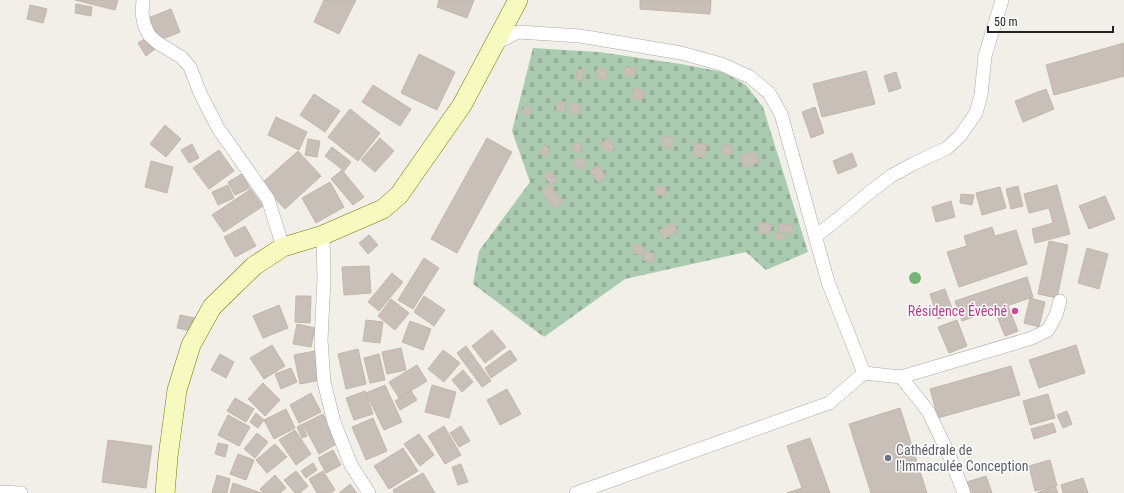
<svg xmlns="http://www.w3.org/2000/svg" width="1124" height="493" font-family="'Roboto Condensed',sans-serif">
<defs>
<pattern id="cemetery-stones" width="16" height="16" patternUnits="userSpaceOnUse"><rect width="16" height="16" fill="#aacbaf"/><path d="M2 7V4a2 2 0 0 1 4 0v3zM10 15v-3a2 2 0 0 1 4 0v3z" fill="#92ae96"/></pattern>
</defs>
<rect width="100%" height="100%" fill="#f2efe9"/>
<path fill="url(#cemetery-stones)" d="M533,48L599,52L681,64L723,72L746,85L763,107L808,252L766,270L746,252L625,279L544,337L473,284L479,251L530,182L512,131Z"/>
<path fill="#c7bfb8" stroke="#c4b6ab" d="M75,0H118L115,10Z
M324,0H356L339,34L314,22Z
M439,0H474L467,18L437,7Z
M640,0H711L710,14L640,9Z
M76,4L92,7L91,16L75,13Z
M30,5L47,9L43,23L27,19Z
M171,9L180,32L157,41L148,18Z
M148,37L155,49L146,56L138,43Z
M1124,43V76L1054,95L1046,65Z
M419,54L455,72L437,110L401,93Z
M625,67L636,68L635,77L624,75Z
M578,69L584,70L582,81L576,80Z
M597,69L608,70L606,80L596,78Z
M866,71L875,104L822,117L813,84Z
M896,72L901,88L889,92L884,76Z
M373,85L411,109L400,126L362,102Z
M634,88L644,91L642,100L632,98Z
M1046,89L1054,109L1023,122L1015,101Z
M314,94L340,111L325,132L300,115Z
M558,101L566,102L564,112L556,111Z
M572,103L581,105L579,115L569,112Z
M524,106L532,108L530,115L522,114Z
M815,107L824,133L811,138L802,112Z
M350,109L380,133L358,161L328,137Z
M276,117L307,132L299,150L268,135Z
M165,125L181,139L166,157L150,144Z
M663,136L674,138L671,148L661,146Z
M380,138L394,151L375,172L361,160Z
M487,138L512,152L457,253L431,239Z
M608,138L615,148L607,154L600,144Z
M308,139L320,141L317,157L305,155Z
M574,143L582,144L580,153L572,151Z
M695,143L707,145L704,158L692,155Z
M192,144L199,158L189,163L181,150Z
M723,144L733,147L731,155L721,153Z
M544,145L550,149L545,157L539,153Z
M332,147L351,162L344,171L325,156Z
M219,150L234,171L209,189L193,168Z
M298,151L321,176L285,209L261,184Z
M754,151L759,162L745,168L740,156Z
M852,153L857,166L838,174L833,161Z
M576,158L586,160L583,170L574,167Z
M151,161L173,167L167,193L145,187Z
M598,165L606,176L598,182L590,171Z
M342,170L364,197L353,205L331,179Z
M550,171L557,180L551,185L544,176Z
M242,174L250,188L235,195L228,182Z
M330,182L344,207L316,223L302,198Z
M549,184L563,202L555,209L541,191Z
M228,185L234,198L218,205L212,192Z
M1057,185L1070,234L1035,243L1032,229L1053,223L1049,208L1029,213L1024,194Z
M656,186L666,188L665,196L655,194Z
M1018,186L1023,206L1011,209L1006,189Z
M1000,187L1006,208L982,215L976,193Z
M251,189L263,206L224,232L212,215Z
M961,194L974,195L972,205L960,203Z
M1105,196L1115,219L1089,229L1079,206Z
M951,201L955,217L936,222L932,207Z
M760,222L772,225L769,235L758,232Z
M674,223L678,232L663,239L659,230Z
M780,223L793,226L791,234L778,231Z
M245,226L256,246L235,257L224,237Z
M992,227L995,236L1016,230L1027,264L959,287L947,252L967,246L964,236Z
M776,233L785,235L784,241L775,239Z
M369,235L378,245L368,254L359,243Z
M1049,241L1068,245L1057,298L1038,294Z
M635,244L644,247L642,255L633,253Z
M1087,248L1108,254L1099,289L1078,283Z
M645,251L655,254L653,262L643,260Z
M424,258L439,268L413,309L398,300Z
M369,266L371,293L344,295L342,267Z
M392,273L403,282L379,311L368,302Z
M1027,277L1033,297L962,321L955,301Z
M945,289L954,314L938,319L930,294Z
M296,296H311L310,323L295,322Z
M424,296L445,310L434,326L414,312Z
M1030,298L1045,302L1039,327L1024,323Z
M391,299L409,313L395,330L378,316Z
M279,305L288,328L263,338L253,316Z
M1008,306L1018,331L1005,336L995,311Z
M180,315L195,318L192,331L177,328Z
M366,320L383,322L380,343L363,341Z
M957,320L967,346L949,353L938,327Z
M410,321L431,329L423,350L402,342Z
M297,324L315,328L311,347L293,344Z
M492,330L506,347L485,363L472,346Z
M272,345L285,366L264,379L250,358Z
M1076,345L1085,373L1039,388L1029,360Z
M466,346L491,381L482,387L457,353Z
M401,348L406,370L387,374L382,352Z
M358,349L366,384L346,389L338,354Z
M443,350L460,363L444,382L428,369Z
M510,350L517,360L491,378L485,368Z
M315,351L321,380L300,384L294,355Z
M220,354L234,362L226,378L211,370Z
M379,354L385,380L370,383L364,358Z
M417,365L427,381L399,398L389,382Z
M1011,366L1020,395L938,418L930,389Z
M291,368L297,382L281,389L275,374Z
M463,370L473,382L462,392L452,380Z
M263,383L280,400L265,416L248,399Z
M385,385L402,422L384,430L366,393Z
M432,385L456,392L449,418L425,412Z
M507,389L521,414L500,425L487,400Z
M365,391L373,414L354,420L346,398Z
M411,391L417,400L400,410L395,401Z
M311,393L321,412L299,423L290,405Z
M1048,394L1055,418L1030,425L1023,401Z
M235,398L254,409L246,422L227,411Z
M900,408L927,493H871L849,424Z
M286,409L295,428L274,439L264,420Z
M1067,411L1072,424L1063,428L1057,415Z
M256,413L264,420L258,428L250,422Z
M323,414L338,443L319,454L303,424Z
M228,415L250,427L239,446L218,435Z
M373,418L387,451L366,460L352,427Z
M1053,423L1056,432L1034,439L1031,429Z
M302,424L307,436L302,438L297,427Z
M444,426L461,455L445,464L428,436Z
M461,426L470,441L459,447L450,433Z
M295,430L311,454L296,465L279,440Z
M257,433L268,442L255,458L244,449Z
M419,434L434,455L420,466L404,444Z
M810,438L830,493H787L802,488L787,446Z
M108,440L152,446L146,488L102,482Z
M218,443L228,445L225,457L215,454Z
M275,444L287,457L267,473L256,460Z
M403,448L418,471L389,489L374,466Z
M333,450L341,465L326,473L318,458Z
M238,454L254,460L246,480L230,474Z
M1050,460L1057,486L1035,491L1029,466Z
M313,463L317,470L306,478L301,471Z
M461,464L468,482L458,485L452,467Z
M296,471L308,486L300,493H295L284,480Z
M323,471L335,490L331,493H317L309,479Z
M423,473L435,493H394L393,490Z
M217,475L230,479L227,493H212Z
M275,475L286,488L280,493H263L260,489Z
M986,476L992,493H968L964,483Z
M1083,478L1088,493H1063L1061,485Z
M233,483L261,493H230Z
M350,484L357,493H339Z
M1055,486L1058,493H1037Z"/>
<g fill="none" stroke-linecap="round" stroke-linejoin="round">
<g stroke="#a9a9a9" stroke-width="14">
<path id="street" d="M143,0L142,13L144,24L149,35L158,43L181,57L190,67L200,93L218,128L268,199L283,247
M494,44L518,32L580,36L681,53L721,64L750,77L769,93L781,114L828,282L864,373
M323,235L324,279L321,340L324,382L334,422L351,465L369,493
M816,236L838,219L870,192L891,176L913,164L947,148L960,136L976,113L981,95L985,56L1002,0
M901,377L928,411L950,457L964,493
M0,492L21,493
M576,493L829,403L864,373L901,377L1032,338L1048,330L1056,315L1060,301"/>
</g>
<g stroke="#707d05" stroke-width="20">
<path id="secondary" d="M165,493L168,457L177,390L191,345L212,307L254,266L283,247L323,235L383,209L399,195L462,105L518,0"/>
</g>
<use href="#street" stroke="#fff" stroke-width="13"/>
<use href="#secondary" stroke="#f7fabf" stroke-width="19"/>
</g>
<circle fill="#74b475" cx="915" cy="278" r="6"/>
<circle fill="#d1479c" stroke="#fff" stroke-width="1.5" cx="1015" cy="311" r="4"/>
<circle fill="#6b7280" stroke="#fff" stroke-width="1.5" cx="888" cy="458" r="4"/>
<g text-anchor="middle" stroke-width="3" stroke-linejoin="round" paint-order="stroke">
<g font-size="14" fill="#b23c85" stroke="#fff" text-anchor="end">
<text x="1007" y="316">Résidence Évêché</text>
</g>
<g font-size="14" fill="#5b616d" stroke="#fff" text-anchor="start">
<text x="896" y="455">Cathédrale de<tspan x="896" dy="16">l'Immaculée Conception</tspan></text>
</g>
</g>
<path d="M988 26v6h125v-6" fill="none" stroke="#222222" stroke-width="2"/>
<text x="994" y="26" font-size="12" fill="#222222" stroke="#ffffff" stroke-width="3" paint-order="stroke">50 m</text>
</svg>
